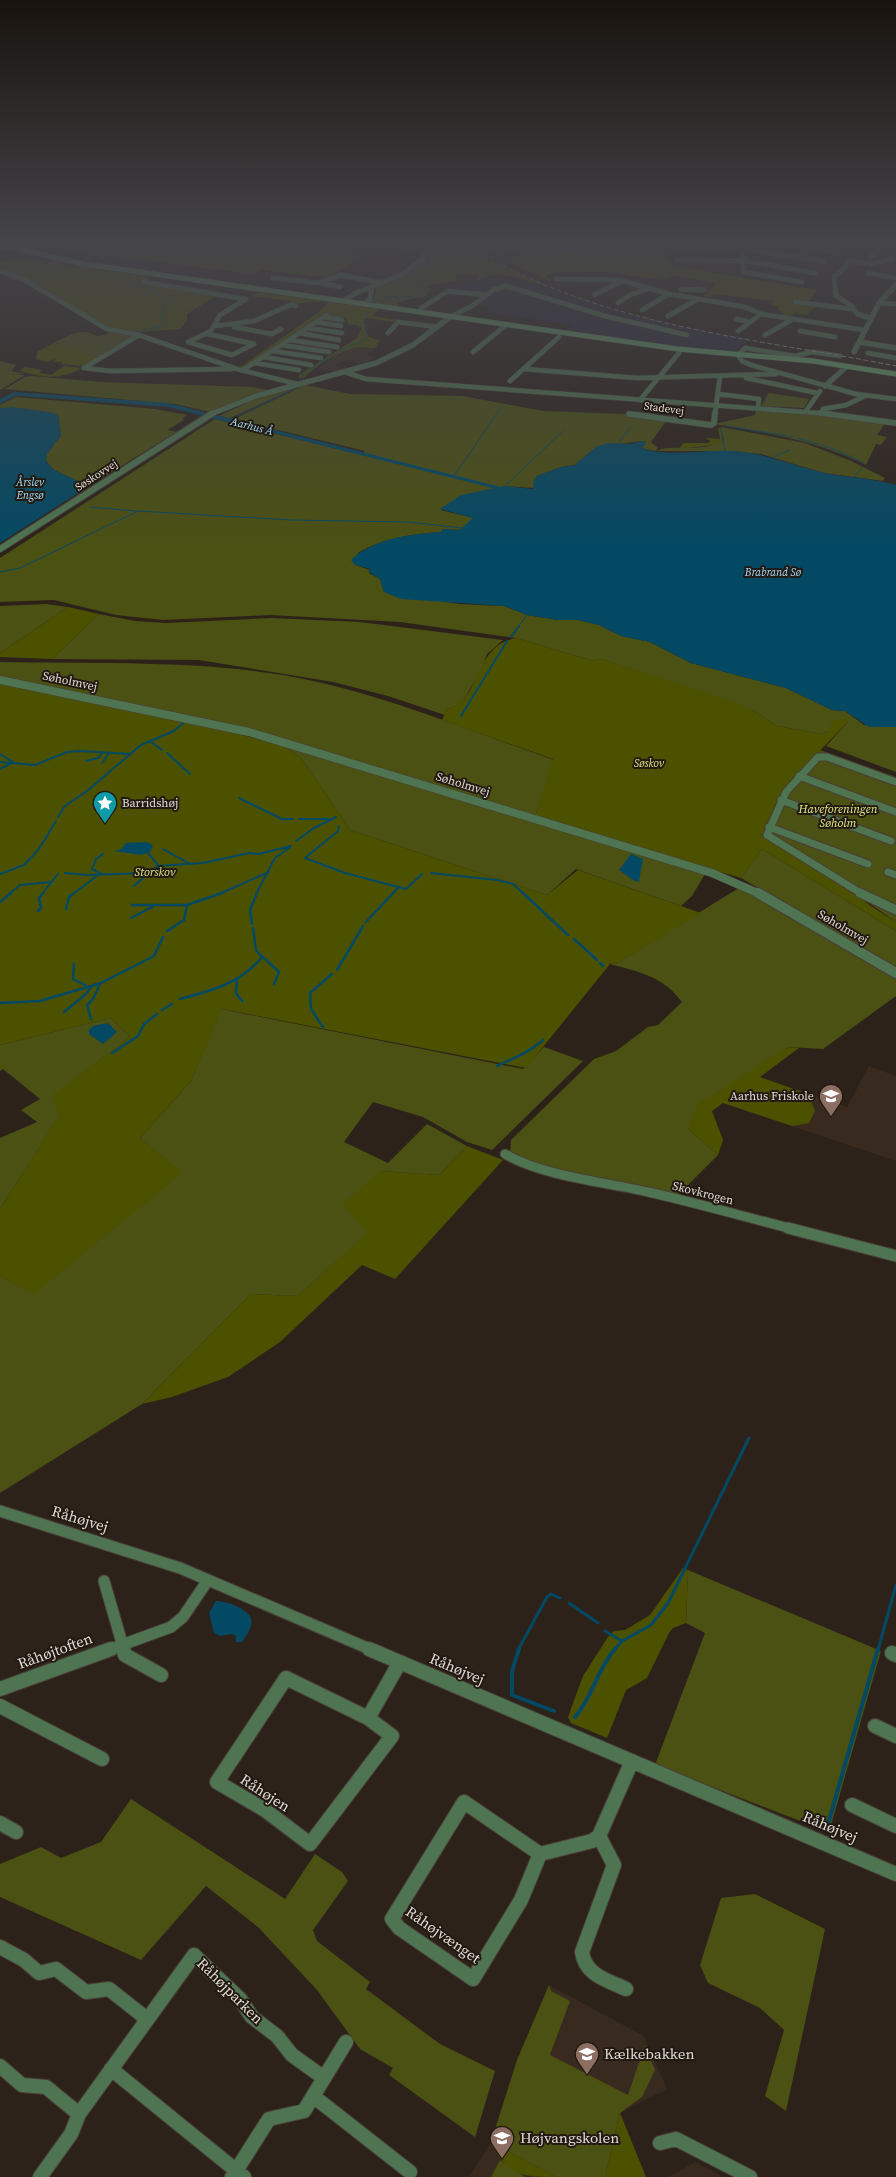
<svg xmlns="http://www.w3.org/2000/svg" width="896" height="2177" font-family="'Source Serif 4',serif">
<rect width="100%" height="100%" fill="#2c221a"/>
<path fill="#2d2939" d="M487,277L530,283L616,310L679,326L750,339L734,352L694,349L565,331L571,325L485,312L489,307L476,305L488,294L454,289L464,283L483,281Z"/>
<path fill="#382a1e" d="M371,339L379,341L377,347L371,349L374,351L367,354L375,357L367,363L363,364L344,361L335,366L345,369L338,372L317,369L338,354Z
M869,1066L896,1076V1161L723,1103L760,1077L847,1107Z
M549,1985L644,2036L667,2089L620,2113L646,2177H469L491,2142L517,2060Z
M696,2162L723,2177H668Z"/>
<path fill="#4b5013" d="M423,244L442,246L449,258L433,264L414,278L424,284L423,287L432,289L423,298C415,297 404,300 398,303L399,307L369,303L375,295L376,288L398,280L429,257Z
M113,331L135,336L101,357L73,351L77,348L54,343C63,338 72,333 82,332C94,331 92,342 113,331Z
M0,361L16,365L11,371L25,374L10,375H25L0,390Z
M32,376L101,382L251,387L269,390L210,412L176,404L5,389L25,377Z
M305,385L350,394L462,396L544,411L625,414L667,420L651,442L658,448L655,451L642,448L646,442L642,441L596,447L575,465L561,467L537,476L534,488L505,486L440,510L474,518L460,530L443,529L441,532C413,534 383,538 358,553L355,565L370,570L369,573L380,579L384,592L459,604L504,606L527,615L558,620H578L599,625L621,636L650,642L691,663L786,688L832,710L845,711L864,725L896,727V772L826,746L848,722L822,734L777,726L754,711L601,659L593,661L516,638L400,622L270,615L163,620L116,615L54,600L0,602V558L215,419L361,455L365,451L234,419Z
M297,387L230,418L219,416L251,401Z
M769,393L809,399L804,408L761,406Z
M16,397L155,409L187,415L182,419L184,420L167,430L176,432L89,486L54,470L46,461L47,454L61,435L58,416L53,413L0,408V405Z
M756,409L886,422L877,435L887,437L881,445L876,444L866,465C818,441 767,432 715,424L755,415Z
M721,427L805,443L851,461L885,478L883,481L824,473L761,454L730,451H657C669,443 704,454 724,440Z
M46,604L68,607L0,653V606Z
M99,614L135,621L166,623L271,618L360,622L503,640L487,654L481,671L461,704L447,709L445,715L388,696L333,682L199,660L52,659Z
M0,662C94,664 190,660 283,675C377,691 464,729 554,760L535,817L256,730L0,678Z
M287,745L705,874L692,896L681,906L576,869L547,895L350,830L301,758L285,747Z
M820,750L896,777V922L852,891L760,837L778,799L788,783Z
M762,849L896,931V969L741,878Z
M742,886L896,976V996L823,1049L788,1047L688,1129L718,1155L676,1197L566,1172L518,1157L510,1152L511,1140L594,1059L616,1051L648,1027L658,1025L682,1002C663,976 639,972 610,964L619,962Z
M221,1009L523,1069L544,1047L583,1061L492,1150L467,1142L423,1117L373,1102L344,1142L388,1163L427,1124L467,1146L439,1175L380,1171L369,1232L298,1296L251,1294L142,1404L0,1493V1276L34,1293L181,1173L140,1138L191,1081Z
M111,1018L130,1037L53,1096L60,1115L0,1209V1138L37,1122L21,1110L40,1099L3,1069L0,1071V1045Z
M688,1570L881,1651L829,1832L655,1765L705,1633L686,1623Z
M131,1799L285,1899L315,1854L342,1872L348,1881L313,1930L317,1941L370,1982L366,1989L440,2044L495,2071L475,2137L389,2075L393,2068L360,2049L317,1990L259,1928L206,1886L141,1960L0,1897V1864L41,1847L61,1858L101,1842Z
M755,1894L825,1929L786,2111L765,2096L784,2030L760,2008L708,1983L700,1965L721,1898Z
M549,1985L551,1991L570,2001L550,2055L628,2095L645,2045L655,2070L642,2097L620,2113L605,2177H556L491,2142L517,2060Z
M500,2160L525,2177H491Z"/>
<path fill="#4c5100" d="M68,244H349L361,256L359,260L326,277L262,270L254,274L102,255L84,259L91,254L50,248Z
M436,244H467L487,258L538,284C516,278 499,268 478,281L477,275H455L457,280L423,287L424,284L413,278L433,264L448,258L443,255L442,246Z
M480,244H536L584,254H586L582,249L578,248L586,244H655L672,263L681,267L817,290L807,303L817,305L807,315L795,313L790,317L781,316L784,312L779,311L778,306L771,305L774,301L714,294L709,297L703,296L716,284L673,275L662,280L608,272H552L546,276L554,283L507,261L521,253L512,250L498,256Z
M18,257L149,277L139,283L219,294L187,314V320L181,329L139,332L107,328L25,278L0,270V263Z
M257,292L380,309L372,316L398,320L394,322L365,318V330L369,337L379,340L376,347C370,350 367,346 361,347C345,347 314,367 304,378H299V375L357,338L362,328L357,325H349L346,318L328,317L243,369L239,368L316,314L328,303C313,300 302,305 289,303L291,301L251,296Z
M54,343L78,348L74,351L101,357L85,366L61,364L62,362H53L57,358L48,362L36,359L37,352Z
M64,366L82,368C60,380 43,378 20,371L25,367L42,370L39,373L51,375Z
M718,428H721L723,444L679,449L683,443H709L710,441L706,438L720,439Z
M68,607L99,614L52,659L0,657V653Z
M516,638L593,661L601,659L731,701L754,711L777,726L822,734L827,732L833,720L846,719L848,722L788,783L778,799L760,837C809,859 851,894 896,922V931L762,849L741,878L535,817L553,759L442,720L447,709C483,700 472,646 516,638Z
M0,681L239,734L285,747L301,758L350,830L547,895L578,870L701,913L619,962L610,964L526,1068L222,1009L191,1081L140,1138L182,1173L34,1294L0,1276V1209L59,1116L52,1096L130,1037L111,1018L0,1045Z
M788,1047L799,1048L760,1077L808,1094L815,1111L809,1123L792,1126L723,1103L712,1111L723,1140L718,1155L688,1129L698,1104Z
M467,1146L503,1160L395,1279L362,1265L280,1342L228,1377L172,1397L142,1404L251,1294L298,1296L368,1232L342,1205L380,1171L439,1175Z
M683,1568L688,1570L686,1623L673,1628L669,1633L647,1678L626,1690L607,1738L571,1723L568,1717L583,1676L608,1637L614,1631L625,1630L650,1615Z
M620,2113L646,2177H605Z
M491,2142L556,2177C522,2177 507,2176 491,2142Z"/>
<path fill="#044963" d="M14,407L54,413L58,416L61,435L47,454L46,461L54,470L89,486L0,543V408Z
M642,441L646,443L642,448C667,458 705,449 733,451C766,453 793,466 825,473C848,478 873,478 896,485V727H869L845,711L832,710L786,688L691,663L650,642L621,636L599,625L578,620H558L527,615L504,606L401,599L384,592L380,579L369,572L370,569L355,565L351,560C374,538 411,534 441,532L443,529L460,530L473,518L440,509L461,495L505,486L533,489L534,480L537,476L561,467L575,465L596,447L608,443L632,444Z
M146,842L153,845L150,852L141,855L114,851L121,849L126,843Z
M631,854L643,859L639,881L636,882L619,870Z
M108,1023L117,1032L103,1044L89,1034V1030L93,1026Z
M216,1601C226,1601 249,1609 251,1619C253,1627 246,1636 242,1642H236V1636L232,1634L220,1636L214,1633L209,1613Z"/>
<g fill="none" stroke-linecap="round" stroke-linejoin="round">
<path stroke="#044963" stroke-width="1" d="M126,284L150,288L160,294L167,302L165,307
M381,303L389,298L387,297H392L390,296H397L395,299L402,297L400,300L404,297L418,295L423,285L420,280L434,262L442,261L450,256L443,255L446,246L441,244
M136,332L162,326L161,314L165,308
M301,381V376L341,350L366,339L367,325L363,322L371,310
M229,420L298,387
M727,426L793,437
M721,429L725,451
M798,438L836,450L864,463
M618,443L631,427
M773,457L790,450
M454,476L502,406
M853,478L862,468
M505,486L564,430
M90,507L136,511
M0,572L20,568L138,511L291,520L409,522L462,528
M518,627L527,615"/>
<path stroke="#044963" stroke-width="2" d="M511,637L519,626
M461,716L507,641
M150,741L162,750
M167,753L190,774
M0,754L13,762L0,769
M86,761L98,758L103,752
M0,762L35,765L67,752L80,751L131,754
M102,763L109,753
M239,798L282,819H293
M58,817L65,806L87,791L141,745L174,731L183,723
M299,819H329
M339,826L338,831L305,858L345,873L406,889L422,874
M296,841L314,828L336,817
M163,849L190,864
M148,853L159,866
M65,873L88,875L146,873
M431,873L497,880L513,884L524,894
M0,874L24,865L39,849L56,821
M102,874L92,869L96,859L103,854
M134,886L157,866L203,863L249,853L259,854L291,846
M9,894L20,885L51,882
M42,894L58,874
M73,894L98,875
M219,894L269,872
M256,894L275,858L290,847
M392,894L398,888"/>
<path stroke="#044963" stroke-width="2.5" d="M523,893L568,935
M0,902L11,893
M132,905H187
M66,909L69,897L74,893
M38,911L41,908L39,898L43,893
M131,918L152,907
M366,922L393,893
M252,924L250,910L257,893
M167,931L184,920L187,905L222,893
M574,939L597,960
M263,957L279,972L274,984
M600,963L603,966
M74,964L73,979L85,985
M337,970L363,926
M237,980L236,993L242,1001
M180,999C211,991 241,983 262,957L256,950L253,928
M0,1003L40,1001L101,983L154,956L163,937
M162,1010L172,1004
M64,1012L86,994L92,986
M91,1019L87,1005L93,999L100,984
M323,1027L311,1009L310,993L332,974
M112,1053L138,1036L144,1024L157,1014
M497,1066C515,1057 527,1054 543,1040"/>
<path stroke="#044963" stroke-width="3" d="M569,1603L598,1623
M605,1631L622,1641
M518,1650L547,1597L551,1594L560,1598
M614,1650L622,1641L651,1625L668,1603L749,1438
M878,1650L896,1585"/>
<path stroke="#044963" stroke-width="4" d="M519,1649L512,1671V1695L554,1711
M575,1717C594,1695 596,1671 615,1649
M828,1824L878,1649"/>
<path fill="#044963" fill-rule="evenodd" d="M14,392L168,403L505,488L501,490L168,407L21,396H15L0,404V399Z"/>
<g stroke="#493f38" stroke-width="5.5">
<path id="minor-far5" d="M740,244L745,261L743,272L802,282
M792,244L832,251
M670,247L741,248
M741,249L824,261
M870,257L878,251V244
M677,260L745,261L815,273
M0,271L23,279L107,329L139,335L237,369L297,384
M868,273L896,278
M273,278L318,283L341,275L383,283
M556,279L620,280L669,294L745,307L761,314L864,330
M146,281L144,282L245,299
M321,283L340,287
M681,289L704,290
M594,295L622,281
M343,301L356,293L401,275L424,258L423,251L414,247L377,244
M795,302L853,309
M618,303L630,295L647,289
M879,303L896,304
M363,304L370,299L372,288
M421,308L448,291L486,295
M642,310L669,294
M668,316L696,300
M324,317L342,320
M450,317L472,306L493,290L506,286L605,316L687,335
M870,318L857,314L852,306L836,296L834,277L846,266L848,260L871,264L893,259
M736,319L750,322
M317,322L341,326
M215,326L254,321L290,305L296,306
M234,327L272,334L281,329
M308,328L342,333
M738,331L761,314
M800,331L835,337
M300,333L339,340
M388,333L398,322L437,327
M765,335L793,319
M290,340L337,347
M188,342L232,355L254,344L208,334
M188,342L211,331L220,315L246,299
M281,345L329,352
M273,351L321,358
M473,352L506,325
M868,353L896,358
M840,356L812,352L795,356L745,348L738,355L742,361L751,365L856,394L896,399
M264,357L311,365
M255,363L299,370
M84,368L111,371L232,369
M84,368L139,335
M524,369L637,378L776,374
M243,370L327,315
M345,372L366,379L830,414
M746,378L817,393
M510,381L559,337
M718,394L759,399L758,408
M640,400L679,353
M823,409L846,405L865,396
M806,411L820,391
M715,414L720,376"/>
</g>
<g stroke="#493f38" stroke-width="7">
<path id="minor-far4" d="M820,413L896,423
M629,414L711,425L714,423L715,413"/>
</g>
<g stroke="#493f38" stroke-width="9">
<path id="minor-far3" d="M799,776L896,812
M781,800L891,841
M769,827L868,864
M888,872L896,875
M862,894L767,835L786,792L818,757H827L896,782"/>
</g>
<g stroke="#493f38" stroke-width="11">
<path id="minor-far2" d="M860,893L896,910
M505,1154C542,1176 605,1182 648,1192C697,1203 745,1217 793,1229"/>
</g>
<g stroke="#493f38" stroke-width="13">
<path id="minor-far1" d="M788,1228L896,1256
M0,1511L180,1568L372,1650
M104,1581L124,1650
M108,1650L171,1627L183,1617L208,1580"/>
</g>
<g stroke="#493f38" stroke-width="16">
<path id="minor" d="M123,1649L125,1655L161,1675
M369,1649L896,1874
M892,1653L896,1655
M286,1678L368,1718L392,1736L310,1844L265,1810L217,1782Z
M0,1689L111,1649
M0,1706L102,1759
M368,1718L400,1662
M875,1726L896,1736
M464,1802L540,1854L521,1900L473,1979L399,1928L392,1919Z
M852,1805L896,1826
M0,1823L16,1832
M599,1836L614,1865L582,1952C585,1975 607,1980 626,1989
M540,1854L592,1841L599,1836L632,1761
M0,1947L24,1960L39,1973L56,1969L86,1992L109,1989L147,2019
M0,2066L22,2085L46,2087L79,2114
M111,2069L244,2177
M313,2096L410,2172
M660,2143L676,2139L750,2177
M40,2177L71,2134L79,2114L194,1955L240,1999L252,2017L277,2036L292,2055L324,2078
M232,2177L269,2119L304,2111L346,2042"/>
</g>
<g stroke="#493f38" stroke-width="6">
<path id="tertiary-far3" d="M859,342L896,348
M854,352L879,303L896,285
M825,386L845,368
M211,414L256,396L376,363L413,345L450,317"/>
</g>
<g stroke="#493f38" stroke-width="8">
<path id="tertiary-far2" d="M0,549L213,413"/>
</g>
<g stroke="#493f38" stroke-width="9">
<path id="tertiary-far1" d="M0,680L249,732L712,873L760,894"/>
</g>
<g stroke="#493f38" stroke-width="12">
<path id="tertiary" d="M758,893L896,973"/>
</g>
<g stroke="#493f38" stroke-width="6">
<path id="secondary" d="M0,247L23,248
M18,249L84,264L678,349L813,361L896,374"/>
</g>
<use href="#minor-far5" stroke="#4e7451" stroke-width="4.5"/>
<use href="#minor-far4" stroke="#4e7451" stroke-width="5.5"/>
<use href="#minor-far3" stroke="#4e7451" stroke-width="7"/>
<use href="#minor-far2" stroke="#4e7451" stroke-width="9"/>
<use href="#minor-far1" stroke="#4e7451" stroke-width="11"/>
<use href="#minor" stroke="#4e7451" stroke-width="14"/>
<use href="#tertiary-far3" stroke="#4e7451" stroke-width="5"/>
<use href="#tertiary-far2" stroke="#4e7451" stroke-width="6"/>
<use href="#tertiary-far1" stroke="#4e7451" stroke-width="8"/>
<use href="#tertiary" stroke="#4e7451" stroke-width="10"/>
<use href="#secondary" stroke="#62a169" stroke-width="5"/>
<path stroke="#9c948e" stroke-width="1" stroke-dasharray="5 2.5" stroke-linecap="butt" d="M471,244C486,253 501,264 516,272C634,329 769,341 896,366"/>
</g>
<linearGradient id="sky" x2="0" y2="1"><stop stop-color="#18130e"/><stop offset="0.44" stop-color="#454449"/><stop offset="1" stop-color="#454449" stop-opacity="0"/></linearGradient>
<rect width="896" height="549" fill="url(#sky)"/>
<defs>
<g id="sight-pin" transform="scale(1.25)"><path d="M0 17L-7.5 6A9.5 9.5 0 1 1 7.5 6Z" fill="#0f9aa8" stroke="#221911"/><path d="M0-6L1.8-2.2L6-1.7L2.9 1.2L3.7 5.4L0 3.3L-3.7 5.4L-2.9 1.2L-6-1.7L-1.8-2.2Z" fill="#fff"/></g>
<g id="school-pin" transform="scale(1.25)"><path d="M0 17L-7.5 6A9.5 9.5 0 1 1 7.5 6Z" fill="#8d6e63" stroke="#221911"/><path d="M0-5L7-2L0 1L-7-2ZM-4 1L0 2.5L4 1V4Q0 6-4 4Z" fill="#fff"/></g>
</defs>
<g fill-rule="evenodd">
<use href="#sight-pin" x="105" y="803"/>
<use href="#school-pin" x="831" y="1096"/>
<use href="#school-pin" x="587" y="2054"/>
<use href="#school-pin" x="502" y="2138"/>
</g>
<g text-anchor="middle" stroke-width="4" stroke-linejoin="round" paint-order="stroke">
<g font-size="11" fill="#e0d9d4" stroke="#221911">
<text transform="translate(664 408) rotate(8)" y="4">Stadevej</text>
<text transform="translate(96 475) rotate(-33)" y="4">Søskovvej</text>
</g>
<g font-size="11" font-style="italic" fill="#a4dfff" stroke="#221911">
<text transform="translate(252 426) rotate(14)" y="4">Aarhus Å</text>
<text x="30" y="486">Årslev<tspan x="30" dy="13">Engsø</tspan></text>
<text x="773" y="576">Brabrand Sø</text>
</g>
<g font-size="11" font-style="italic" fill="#e1ec88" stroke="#221911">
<text x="649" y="767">Søskov</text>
</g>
<g font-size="12" fill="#e0d9d4" stroke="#221911">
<text transform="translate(70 681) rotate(12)" y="4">Søholmvej</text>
<text transform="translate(463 784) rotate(17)" y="4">Søholmvej</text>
<text transform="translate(843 927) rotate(30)" y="4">Søholmvej</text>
<text transform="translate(703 1193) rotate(14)" y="4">Skovkrogen</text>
</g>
<g font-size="12" fill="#e0d9d4" stroke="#221911" text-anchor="start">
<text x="122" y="807">Barridshøj</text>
<text x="814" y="1100" text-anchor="end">Aarhus Friskole</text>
</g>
<g font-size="12" font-style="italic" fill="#e1ec88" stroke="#221911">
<text x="838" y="813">Haveforeningen<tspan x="838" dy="14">Søholm</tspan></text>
<text x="155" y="876">Storskov</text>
</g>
<g font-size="15" fill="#e0d9d4" stroke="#221911">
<text transform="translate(80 1519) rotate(17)" y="5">Råhøjvej</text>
<text transform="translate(55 1651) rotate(-20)" y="5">Råhøjtoften</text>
<text transform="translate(457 1669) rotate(23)" y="5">Råhøjvej</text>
<text transform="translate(265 1793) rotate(33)" y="5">Råhøjen</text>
<text transform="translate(830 1827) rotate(23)" y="5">Råhøjvej</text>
<text transform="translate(443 1935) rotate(35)" y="5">Råhøjvænget</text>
<text transform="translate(230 1991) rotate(45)" y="5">Råhøjparken</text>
</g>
<g font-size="15" fill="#e0d9d4" stroke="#221911" text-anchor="start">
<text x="604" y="2059">Kælkebakken</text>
<text x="520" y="2143">Højvangskolen</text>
</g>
</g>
</svg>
